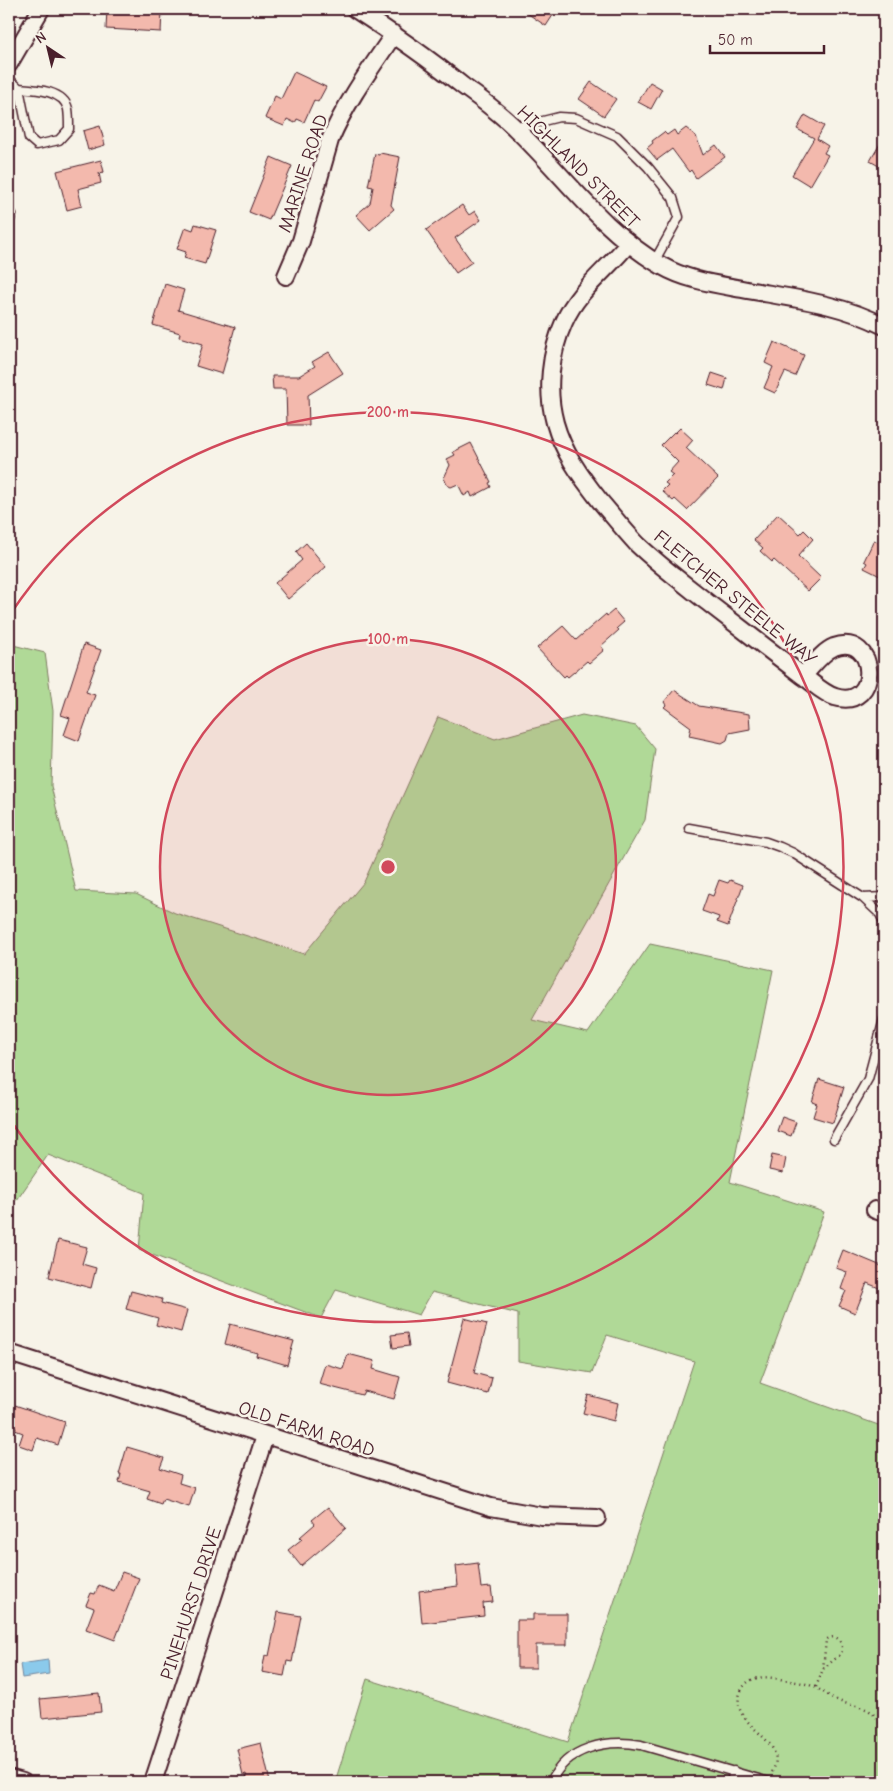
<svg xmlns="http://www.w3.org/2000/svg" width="893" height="1791" font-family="'Comic Neue',sans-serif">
<rect width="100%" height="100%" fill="#f7f3e8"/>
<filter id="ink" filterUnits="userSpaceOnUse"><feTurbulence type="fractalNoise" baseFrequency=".02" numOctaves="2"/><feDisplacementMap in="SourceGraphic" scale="10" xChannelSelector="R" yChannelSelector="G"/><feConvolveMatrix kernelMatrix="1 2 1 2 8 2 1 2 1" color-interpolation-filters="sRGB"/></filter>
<g filter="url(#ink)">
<path fill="#b0d997" stroke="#7d7c61" d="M9,644L45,653L53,711L51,786L76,891L136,894L175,913L304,954L364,882L438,717L495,739L582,715L636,726L655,749L645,820L532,1020L588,1033L650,944L773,970L730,1182L824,1212L760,1383L884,1427V1782H335L367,1679L568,1742L694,1361L607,1335L592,1373L518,1361V1314L432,1292L419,1315L336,1290L321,1318L139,1250L144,1193L48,1155L17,1200L9,1198Z"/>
<path fill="#8bcaeb" stroke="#71869e" d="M48,1660L49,1674L22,1678L20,1664Z"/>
<path fill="#f3b9ad" stroke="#4a1f2b" d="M107,9L162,10L161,32L106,29Z
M521,9H557L546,26Z
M294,72L326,87L318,102L314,100L304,122L297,119L295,123L287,119L284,126L265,118L275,96L281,99Z
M591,82L616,99L604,116L579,99Z
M650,82L662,89L651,109L638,102Z
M805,115L824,126L817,139L828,146L824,153L828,155L810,186L792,175L814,138L797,129Z
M100,126L105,145L88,150L83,131Z
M686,128L696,136L703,155L716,145L725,157L696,178L691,170L689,172L672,149L657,160L647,148L653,143L652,141L664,132L667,135L674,130L677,135Z
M884,137V169L870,161Z
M380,153L400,157L391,205L394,209L370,230L356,215L370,203L373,187L368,186L375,154L379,155Z
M271,157L292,166L269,220L249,212Z
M101,160L104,172L99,173L101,183L78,189L82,206L67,210L57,171Z
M462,205L469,215L475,211L481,220L455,238L472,262L456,273L426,230Z
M195,224L216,230L205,264L184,258L186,252L177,249L185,227L193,230Z
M165,284L184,290L178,310L235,327L222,374L196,366L203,344L179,337L180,333L153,325Z
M774,342L804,355L795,376L785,372L775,393L764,388L773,367L765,363Z
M329,352L343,373L308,395L309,425H287L286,389H273L272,376H299L315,366L312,362Z
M712,373L727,378L724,390L708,385Z
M680,428L693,440L686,448L718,478L687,510L675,499L673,501L662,491L668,485L665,483L673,475L669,472L678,462L661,445L674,432L675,433Z
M471,443L491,482L489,483L491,487L472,497L470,492L464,496L458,484L451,487L447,485L444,478L450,465L447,459L455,455L453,452Z
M778,514L800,534L804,530L813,539L798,556L821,578L808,591L774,560L772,562L760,551L763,548L754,540Z
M874,540L884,545V578L864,568L867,563L864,561Z
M306,543L326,567L288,599L275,583L302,560L296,552Z
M614,610L624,622L617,628L619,630L601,646L604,650L589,663L587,661L568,677L566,675L564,677L537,648L563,626L576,640L606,614L607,616Z
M84,644L101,650L86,692L95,695L79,741L64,735L70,718L61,715Z
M674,690L699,706L749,714L750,729L729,733L727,740L722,743L689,736L691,727L664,707L666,705L664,702Z
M719,880L728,883L730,880L743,885L728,926L717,922L719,917L702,911L708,894L713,896Z
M819,1079L844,1087L833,1123L813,1117L817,1104L812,1102Z
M782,1117L796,1122L791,1136L777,1131Z
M772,1155L786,1158L783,1173L769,1170Z
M58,1240L87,1247L82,1264L96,1268L91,1288L49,1277Z
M843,1250L884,1267V1290L867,1283L855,1313L839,1306L846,1291L841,1289L847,1272L836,1268Z
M131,1291L162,1299L161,1303L187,1310L181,1332L156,1325L158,1318L126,1309Z
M464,1318L487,1324L474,1373L492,1378L488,1394L447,1383Z
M230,1324L294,1341L287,1365L256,1356L257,1353L225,1344Z
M407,1333L409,1346L393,1348L391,1335Z
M348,1354L375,1361L373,1369L400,1377L394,1399L364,1391L362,1395L319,1384L325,1364L343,1369Z
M588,1395L618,1403L614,1421L583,1413Z
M9,1403L65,1422L58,1445L37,1438L33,1450L19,1445L23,1433L15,1430L16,1428L9,1426Z
M127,1447L164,1458L160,1468L181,1475L179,1483L195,1488L189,1507L163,1499L161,1504L147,1499L150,1491L119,1482L121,1474H119Z
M328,1507L346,1528L301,1566L288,1550L302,1539L300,1537L315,1524L312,1520Z
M478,1563L481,1588L491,1587L493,1602L483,1603L484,1616L422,1623L419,1591L458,1586L456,1566Z
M122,1572L139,1578L115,1640L86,1629L94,1608L86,1605L91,1593L95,1594L99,1585L114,1591Z
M278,1612L301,1616L292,1662L287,1661L284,1676L262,1672L265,1655L269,1656Z
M533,1614H567V1645H536V1668H517V1620H533Z
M99,1693L101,1712L42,1718L40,1699Z
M261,1743L270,1782H248L246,1774L243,1775L237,1749Z"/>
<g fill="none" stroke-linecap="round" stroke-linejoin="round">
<g stroke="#4a1f2b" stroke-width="11">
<path id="service" d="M9,79L19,88L29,138L37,145L59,140L69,129C69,123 69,115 68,109C64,90 34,89 19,88
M515,128L559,117L576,118L617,136L648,167L673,198L679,217L654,262
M9,209L12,214L9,222
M689,828L766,842L780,847L793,853L863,898L880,914L884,922
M863,898L884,897
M834,1139L868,1079L884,1019
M551,1782C566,1747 607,1739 641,1745L769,1782
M731,1782L734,1771"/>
</g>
<g stroke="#4a1f2b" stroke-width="20">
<path id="minor" d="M355,9C392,33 428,58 463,86C481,99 500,113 516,129C564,175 603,232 662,266C686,280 715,284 742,289C790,298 840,303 884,326
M9,64L41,9
M628,244C606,271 578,290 564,322C550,353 546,390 555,423C563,452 581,477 600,501C612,515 624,530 637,544C659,565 683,583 707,602C739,627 771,651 803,676C813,683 824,694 835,697C881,711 878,631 834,647C822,652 812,667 803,676
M286,276L301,241L330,140C346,102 371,68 394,34
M875,1210L884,1213
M9,1353L491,1507L542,1516L597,1518
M9,1778L23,1782
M153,1782L265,1436"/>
</g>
<path stroke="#4a1f2b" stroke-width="2.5" stroke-dasharray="1 4" stroke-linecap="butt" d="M816,1687L823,1669L826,1640C836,1632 845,1642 841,1654L823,1669
M772,1772C792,1738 725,1726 741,1691C750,1671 774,1678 790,1681C797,1682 805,1683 812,1686C822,1690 829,1697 839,1701C848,1705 860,1706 868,1710C875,1714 879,1722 884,1727"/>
<use href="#service" stroke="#f7f3e8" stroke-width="8"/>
<use href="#minor" stroke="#f7f3e8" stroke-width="16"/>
</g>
</g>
<circle cx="388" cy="867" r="228" fill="#d1495b" fill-opacity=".12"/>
<g fill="none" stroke="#d1495b" stroke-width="2.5">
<circle cx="388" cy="867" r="228"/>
<path d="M11 613A455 455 0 1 1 11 1121"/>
</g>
<g text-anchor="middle" stroke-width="5" stroke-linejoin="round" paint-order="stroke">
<g font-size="19" fill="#4a1f2b" stroke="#f7f3e8">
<text transform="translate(579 166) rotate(45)" y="7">HIGHLAND STREET</text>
<text transform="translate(302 173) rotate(-72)" y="7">MARINE ROAD</text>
<text transform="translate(736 597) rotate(39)" y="7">FLETCHER STEELE WAY</text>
<text transform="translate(307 1428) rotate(18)" y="7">OLD FARM ROAD</text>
<text transform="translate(190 1603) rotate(-72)" y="7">PINEHURST DRIVE</text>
</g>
</g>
<circle cx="388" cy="867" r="8" fill="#d1495b" stroke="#f7f3e8" stroke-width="2.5"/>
<g font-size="15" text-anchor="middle" font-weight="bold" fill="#d1495b" stroke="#f7f3e8" stroke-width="5" stroke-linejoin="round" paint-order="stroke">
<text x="388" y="417">200 m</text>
<text x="388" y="644">100 m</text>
</g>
<rect width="893" height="1791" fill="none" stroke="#f7f3e8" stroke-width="30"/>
<rect x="15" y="15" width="863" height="1761" fill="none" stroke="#4a1f2b" stroke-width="2" filter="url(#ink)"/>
<g transform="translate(48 48) rotate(325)" stroke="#f7f3e8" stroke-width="4" paint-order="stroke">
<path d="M0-4L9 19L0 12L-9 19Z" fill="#4a1f2b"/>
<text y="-8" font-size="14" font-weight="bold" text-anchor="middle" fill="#4a1f2b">N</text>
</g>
<path d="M710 45v8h114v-8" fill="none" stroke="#4a1f2b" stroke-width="2.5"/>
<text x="718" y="45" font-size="15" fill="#4a1f2b" stroke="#f7f3e8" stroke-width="4" paint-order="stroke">50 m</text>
</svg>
